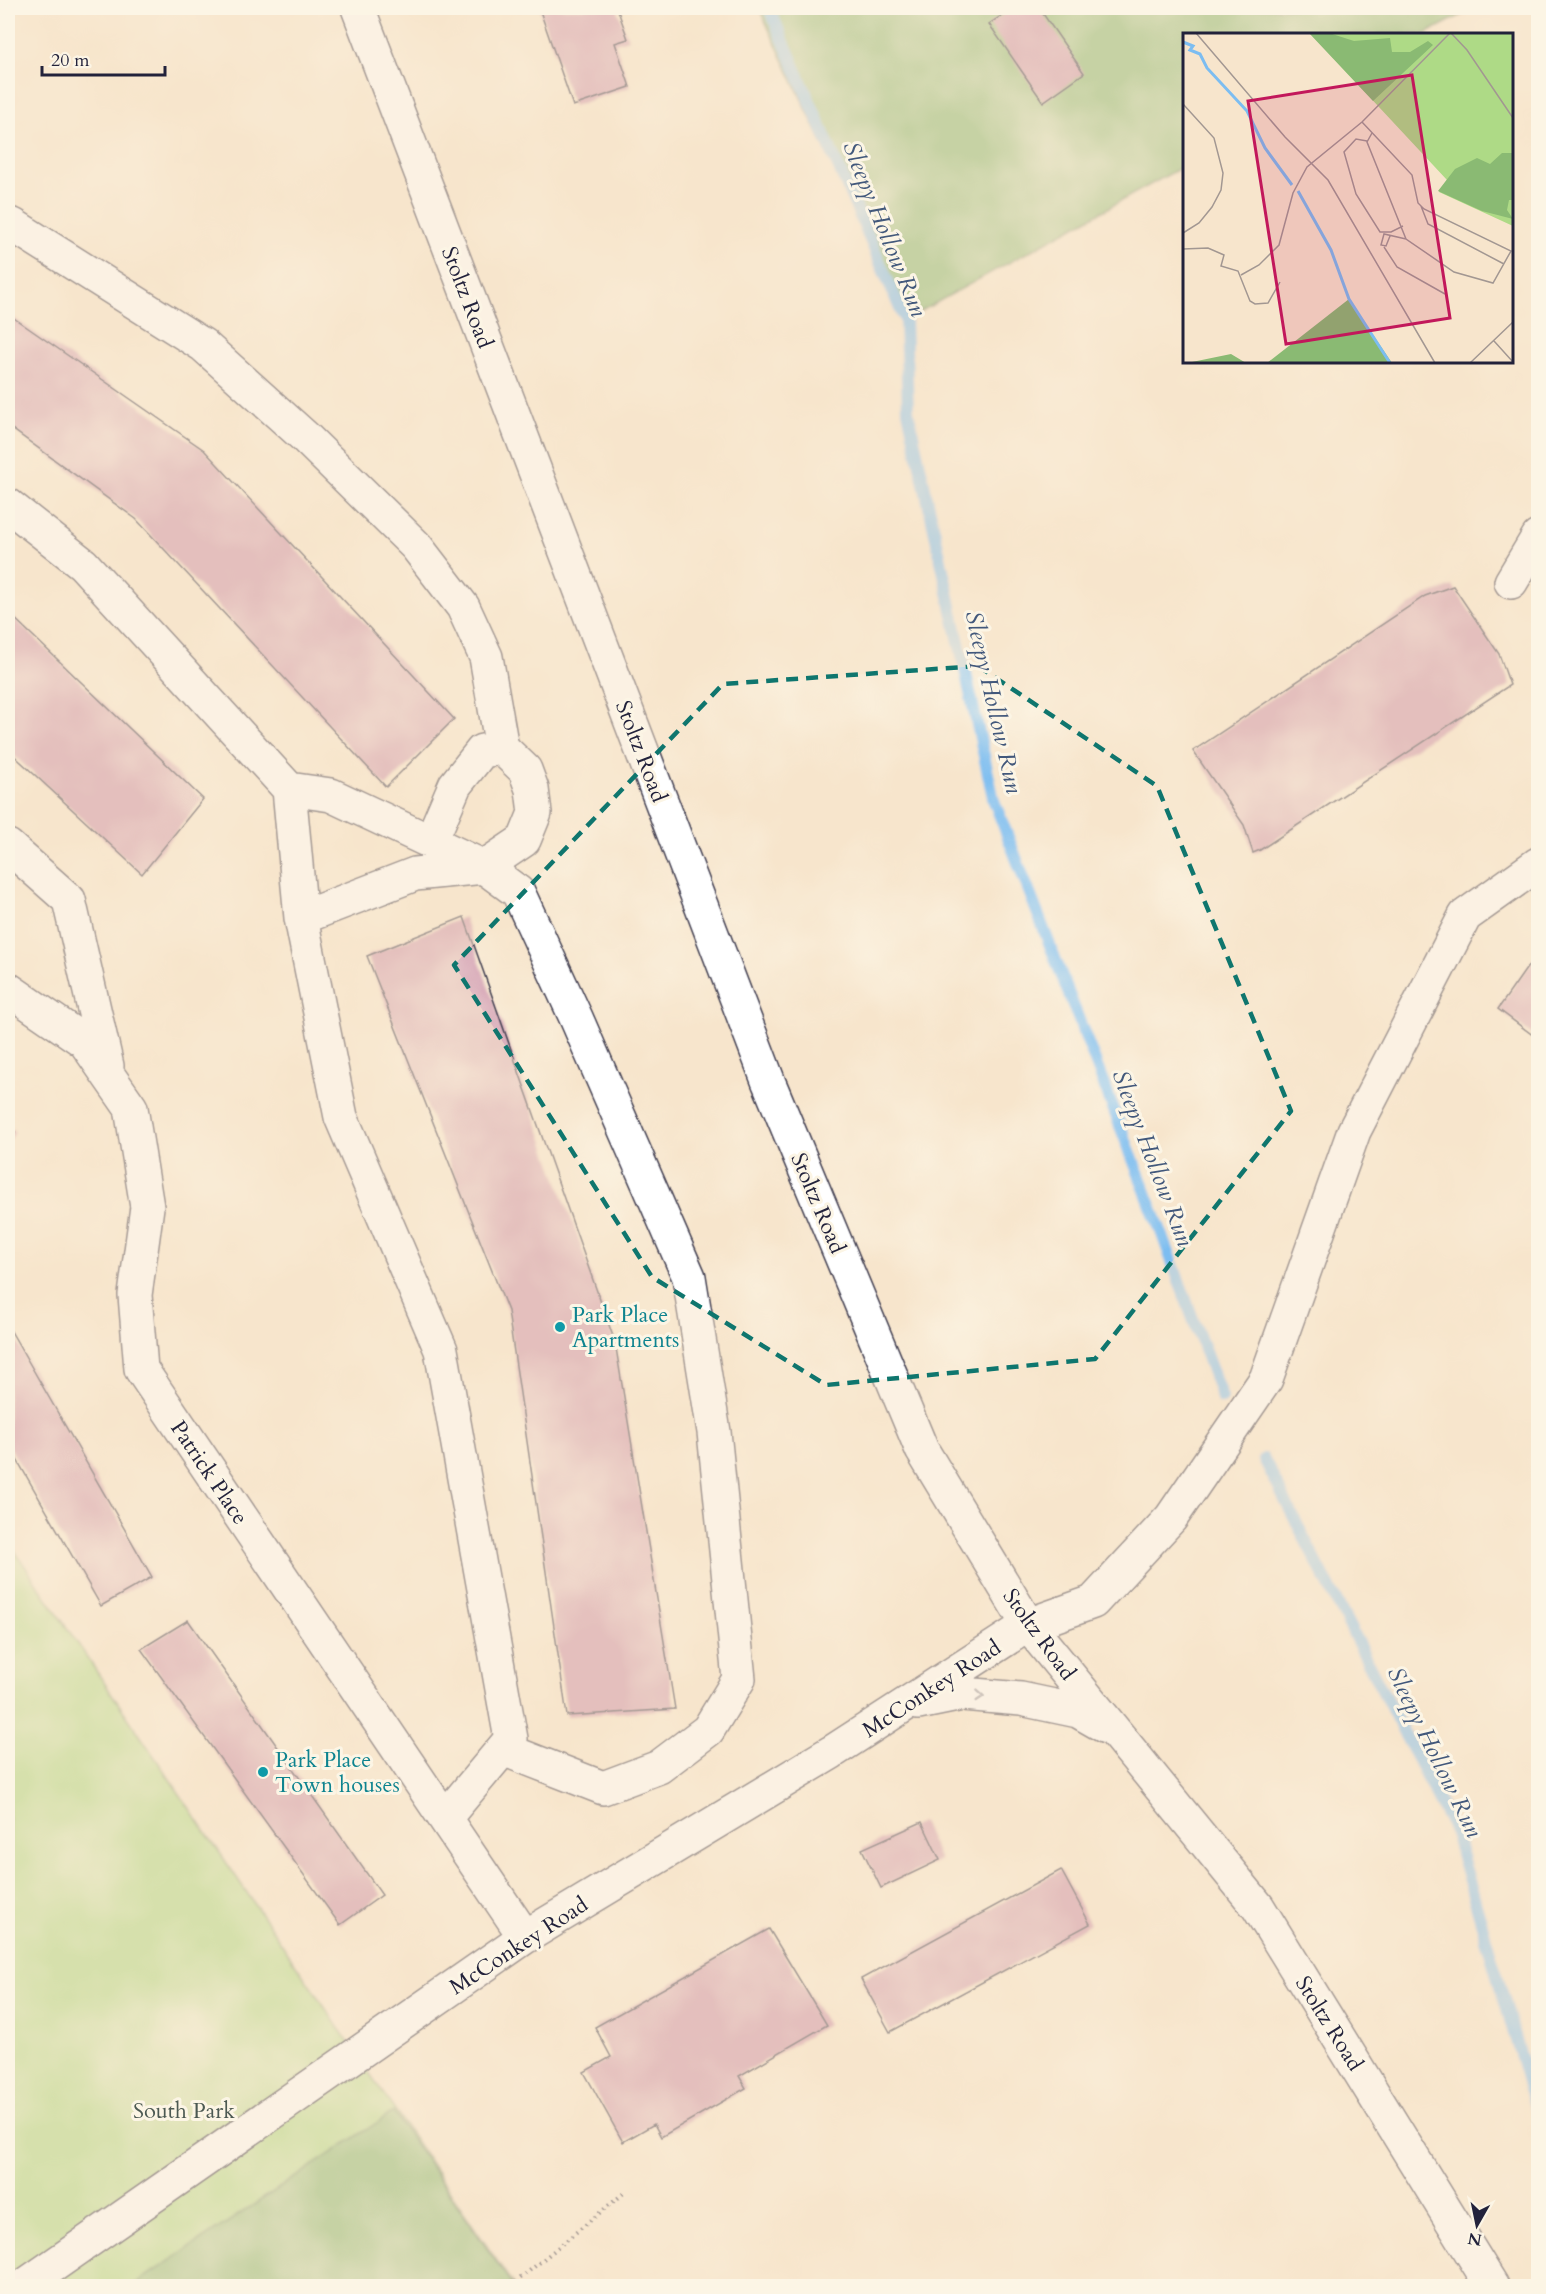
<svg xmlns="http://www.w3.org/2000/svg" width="1546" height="2294" font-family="Cardo,serif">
<rect width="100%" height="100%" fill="#fcf5e5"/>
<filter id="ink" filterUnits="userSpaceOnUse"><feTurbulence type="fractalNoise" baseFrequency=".0167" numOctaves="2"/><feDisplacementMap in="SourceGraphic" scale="12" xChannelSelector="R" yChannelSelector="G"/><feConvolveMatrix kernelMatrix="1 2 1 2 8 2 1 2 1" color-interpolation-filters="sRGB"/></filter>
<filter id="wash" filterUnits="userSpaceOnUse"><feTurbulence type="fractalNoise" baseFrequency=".008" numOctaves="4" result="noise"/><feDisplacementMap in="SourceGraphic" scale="24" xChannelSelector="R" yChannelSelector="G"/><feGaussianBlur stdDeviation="1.35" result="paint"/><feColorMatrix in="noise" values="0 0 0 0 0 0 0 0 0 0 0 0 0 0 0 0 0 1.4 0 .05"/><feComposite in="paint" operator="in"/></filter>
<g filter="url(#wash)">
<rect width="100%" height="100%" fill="#f7e5cc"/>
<path fill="#aeda86" stroke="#687e60" stroke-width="1.5" d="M8,1541L514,2286H8Z"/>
<path fill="#8aba73" stroke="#566e57" stroke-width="1.5" d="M759,8H1475L1425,34H1184V166L905,320Z
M393,2112L513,2286H132Z"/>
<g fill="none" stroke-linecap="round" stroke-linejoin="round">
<path stroke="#7cbdf1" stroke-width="12" d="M769,8L905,320L908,411L994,801L1162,1234L1222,1398
M1264,1459L1455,1833L1538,2115"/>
</g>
<g id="blocks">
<path fill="#cc91aa" d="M539,8H617L628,39L615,43L630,87L573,106Z
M1013,8H1039L1084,73L1043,102L989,24Z
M8,314L204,450L454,719L386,787L136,519L8,426Z
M1453,586L1499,654L1510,685L1260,850L1253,853L1244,825L1193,751L1425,596Z
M8,612L203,799L142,874L8,750Z
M464,917L615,1342L675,1709L567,1716L508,1311L367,956Z
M1538,952V1039L1498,1009Z
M8,1126L15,1132L8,1144Z
M8,1326L152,1577L101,1606L8,1444Z
M188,1620L382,1895L340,1925L141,1649Z
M922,1822L940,1860L881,1888L862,1849Z
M1061,1870L1090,1924L890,2032L861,1979Z
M769,1929L827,2025L739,2076L746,2088L661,2137L654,2124L623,2142L584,2072L611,2057L595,2027Z"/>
</g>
</g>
<g filter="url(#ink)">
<use href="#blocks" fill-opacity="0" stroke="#423f51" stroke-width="1.5"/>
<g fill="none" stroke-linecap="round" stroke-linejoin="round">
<g stroke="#423f51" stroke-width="36">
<path id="minor" d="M358,8L769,1083L922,1450L1028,1625L1258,1907L1492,2286
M13,225L203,345L305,437L416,546L463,607L486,657L502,748
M8,505L83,564L289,789L301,918L341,1117L441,1350L511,1739L445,1818
M1511,582L1538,537
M289,789L331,795L484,867L524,840L535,813L532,789L525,770L502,748L482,751L455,785L431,841
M8,846L69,900L107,1066
M301,918L415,874L484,867L518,892L577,1020L689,1277L714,1432L739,1679L708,1730L659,1767L603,1788L503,1749
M8,989L85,1042L131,1108L147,1207L135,1295L141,1369L525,1937
M918,1703L962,1694L1021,1699L1078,1711L1106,1727
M24,2286L525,1937L832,1752L1028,1625L1093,1602L1171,1518L1266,1379L1354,1131L1465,916L1538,864"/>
</g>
<path stroke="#423f51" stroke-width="4" stroke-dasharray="1.5 4.5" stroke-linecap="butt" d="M511,2286L625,2192"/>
<use href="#minor" stroke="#fff" stroke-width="33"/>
</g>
<defs><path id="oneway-chevron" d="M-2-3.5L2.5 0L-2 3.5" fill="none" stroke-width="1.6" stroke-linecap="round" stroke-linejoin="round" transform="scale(1.5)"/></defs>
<use stroke="#9c9ca7" href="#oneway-chevron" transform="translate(980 1696) rotate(4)"/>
</g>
<path d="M0 0H1546V2294H0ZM978,666L1157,786L1291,1111L1095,1359L826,1385L652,1277L454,965L723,684Z" fill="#f7e5cc" fill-opacity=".55" fill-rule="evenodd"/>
<path fill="none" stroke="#0f766e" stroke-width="4.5" stroke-dasharray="12 8" stroke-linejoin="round" d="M978,666L1157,786L1291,1111L1095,1359L826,1385L652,1277L454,965L723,684Z"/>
<g fill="#0f9aa8" stroke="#fcf5e5" stroke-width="2">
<circle cx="560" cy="1327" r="6"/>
<circle cx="263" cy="1772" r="6"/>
</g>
<g text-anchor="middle" stroke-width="6" stroke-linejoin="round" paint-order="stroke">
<g font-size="22" fill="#22223b" stroke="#fcf5e5">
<text transform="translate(468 297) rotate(69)" y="8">Stoltz Road</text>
<text transform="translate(642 751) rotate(69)" y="8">Stoltz Road</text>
<text transform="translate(819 1203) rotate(67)" y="8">Stoltz Road</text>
<text transform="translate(210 1472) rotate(56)" y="8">Patrick Place</text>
<text transform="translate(1040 1634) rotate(54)" y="8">Stoltz Road</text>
<text transform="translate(931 1688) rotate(-33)" y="8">McConkey Road</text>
<text transform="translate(518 1945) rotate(-33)" y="8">McConkey Road</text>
<text transform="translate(1330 2023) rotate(58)" y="8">Stoltz Road</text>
</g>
<g font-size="22" fill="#0d838f" stroke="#fcf5e5" text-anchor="start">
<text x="572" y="1322">Park Place<tspan x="572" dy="25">Apartments</tspan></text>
<text x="275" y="1767">Park Place<tspan x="275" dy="25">Town houses</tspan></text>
</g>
<g font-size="22" fill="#4c5952" stroke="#fcf5e5">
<text x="184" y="2118">South Park</text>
</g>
<g font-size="24" font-style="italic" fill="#42587b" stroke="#fcf5e5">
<text transform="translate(885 229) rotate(68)" y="8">Sleepy Hollow Run</text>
<text transform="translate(994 702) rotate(77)" y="8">Sleepy Hollow Run</text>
<text transform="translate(1153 1158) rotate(69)" y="8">Sleepy Hollow Run</text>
<text transform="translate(1435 1752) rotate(64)" y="8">Sleepy Hollow Run</text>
</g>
</g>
<g transform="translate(1183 33)">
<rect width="330" height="330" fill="#f7e5cc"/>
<path d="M127,0H330V193L256,159L264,147Z" fill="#aeda86"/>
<path d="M126,0H146L171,8L207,5L209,19H227L245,8L250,12L190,68ZM319,120H330V167H326L324,177L330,186L299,178L255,158L272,136L294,125L307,131ZM166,266L209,330H84ZM48,321L63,330H8L9,329Z" fill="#8aba73"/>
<path fill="none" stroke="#7cbdf1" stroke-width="3" d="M0,9L10,13L7,17L17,21L24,35L64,78L82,115L109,152M115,158L148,217L166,266L207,330"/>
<path fill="none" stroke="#a29792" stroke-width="1.5" d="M13,0L102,104L145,147L252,330M160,0H195M268,0L284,17L330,85M0,71L31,105L40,140L38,157L29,174L16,190L0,200M179,89L229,142L235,170L241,176L328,218L310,250L271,239L223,206L184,109L189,100M184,108L173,106L161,119L173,161L197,199H208L220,193M238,173L245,191L321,231M207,203L203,213L198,212L201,201L223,206M201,214L214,234L262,261M0,216L25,215L41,222L38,233L55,238L67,268L72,271L85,270L97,249M58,242L76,232L96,212L110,160L124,134L179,89L267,0M311,308L330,329M287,330L330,289"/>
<path fill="#c2185b" fill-opacity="0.15" stroke="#c2185b" stroke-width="3" d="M229,42L267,285L103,311L65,68Z"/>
<rect width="330" height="330" fill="none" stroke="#22223b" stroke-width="3"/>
</g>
<rect width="1546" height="2294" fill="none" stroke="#fcf5e5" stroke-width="30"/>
<g transform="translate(1477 2225) rotate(189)" stroke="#fcf5e5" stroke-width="4.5" paint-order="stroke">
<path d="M0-4.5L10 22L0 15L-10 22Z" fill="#22223b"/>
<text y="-9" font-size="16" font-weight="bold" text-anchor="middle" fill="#22223b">N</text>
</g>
<path d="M42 66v9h123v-9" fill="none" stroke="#22223b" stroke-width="3"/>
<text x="51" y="66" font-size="18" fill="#22223b" stroke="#fcf5e5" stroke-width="4.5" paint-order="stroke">20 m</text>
</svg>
